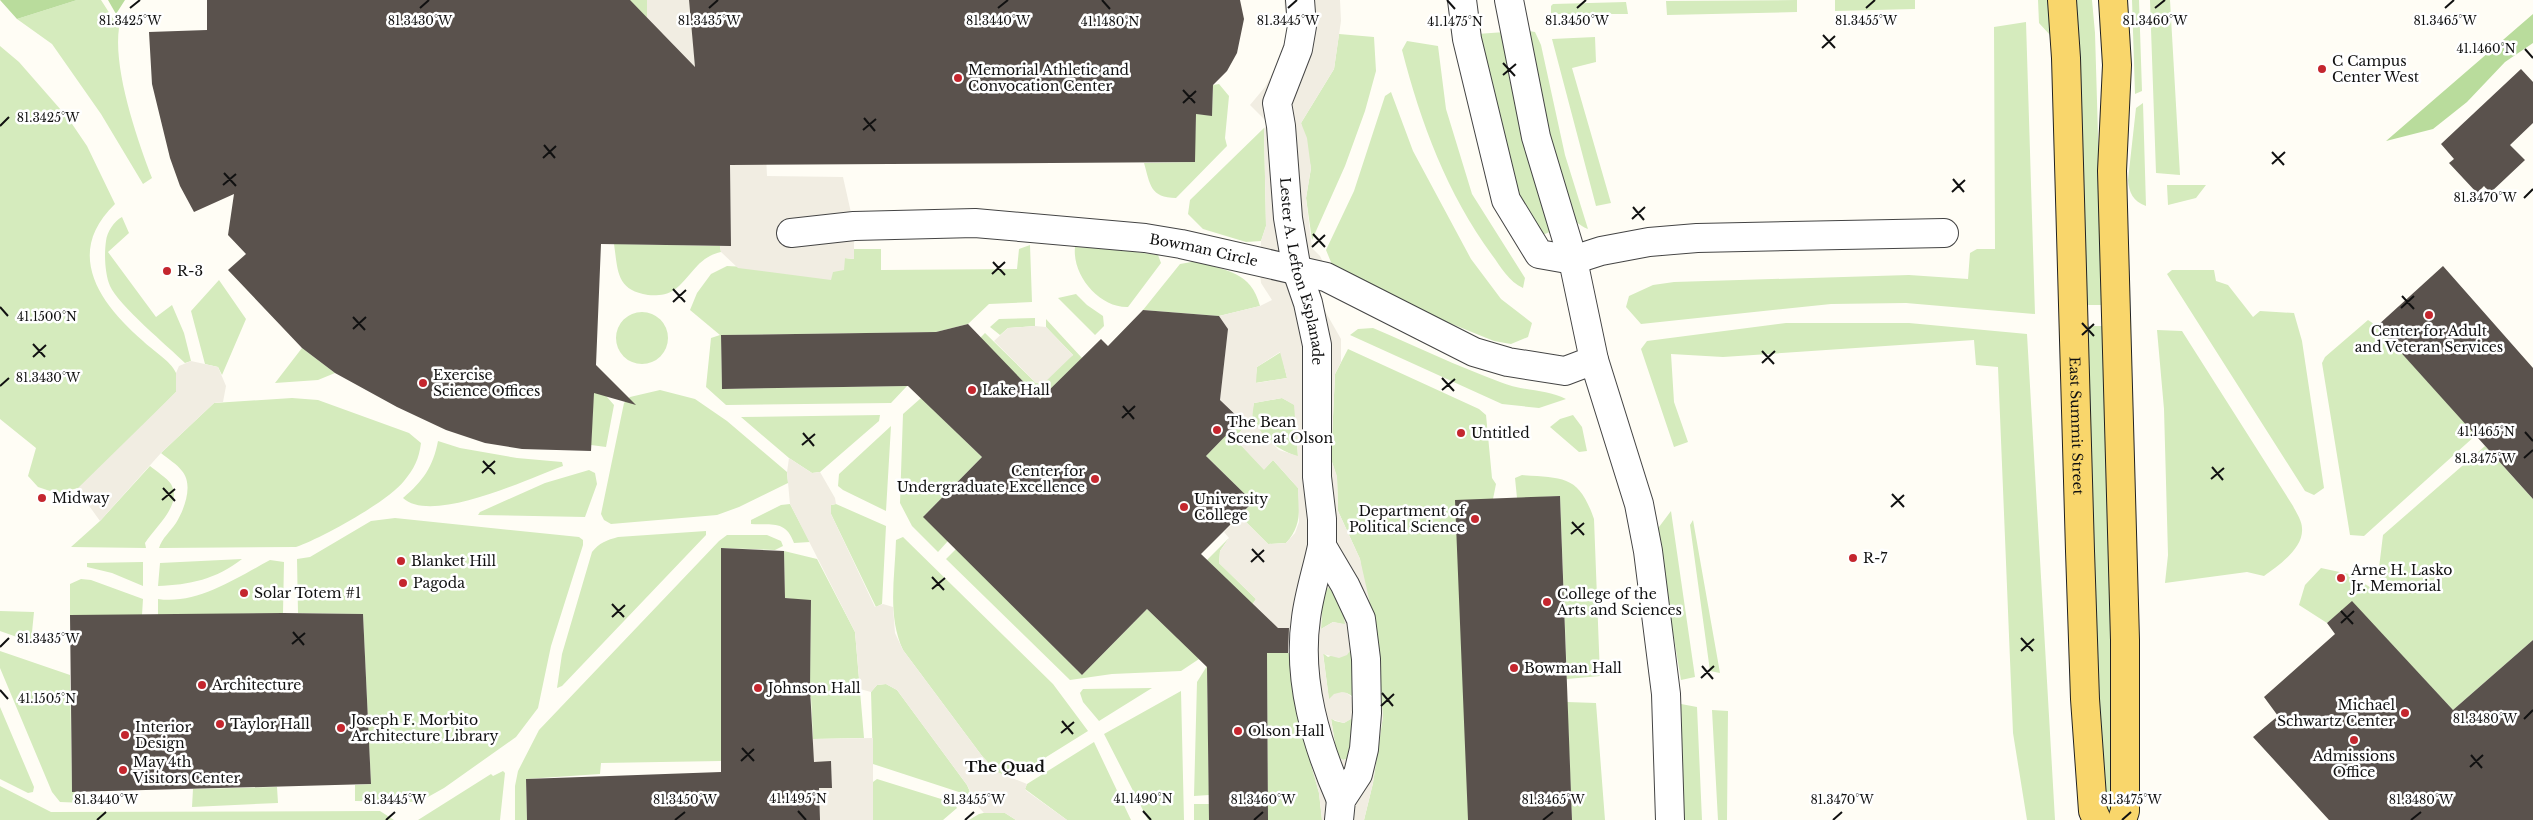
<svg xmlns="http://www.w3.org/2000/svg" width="2533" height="820" font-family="'Libre Baskerville',serif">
<rect width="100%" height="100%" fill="#fffdf5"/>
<path fill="#d5ebbd" d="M77,0H101L119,28C113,69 137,139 152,178L143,184L101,114L52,44L17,19Z
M629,0H647V18Z
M1797,0V12L1667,15L1666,1Z
M1835,0H1915V9L1835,11Z
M2038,0H2053L2050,35L2039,23Z
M2076,0H2092L2095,33L2103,305H2087Z
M2132,0H2139L2142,91L2135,94Z
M2150,0H2170L2180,175L2156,173Z
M1626,2L1628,14H1551V6L1553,4Z
M2026,22L2035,314L1906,303L1831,304L1641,324L1626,307L1629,296L1653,285L1674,282L1909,275L1968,279L1970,253L1977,249H1995L1994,27Z
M1529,31L1535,32L1541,45L1565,155L1588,229C1578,225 1572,219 1567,210L1524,34Z
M1505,32L1554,230L1536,238L1515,200L1477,34Z
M1339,34L1374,37L1376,71L1365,111L1345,166L1312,240L1306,198L1311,168L1301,123L1334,69Z
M1595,37L1596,62L1572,68L1611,203L1596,206L1552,39Z
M1407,41L1438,46L1446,109L1472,194L1525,278L1523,288C1509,282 1501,267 1492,255C1447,193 1421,124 1402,50Z
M0,46L19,62L68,118L87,146L115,204C64,253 99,303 143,341C152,350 171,361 176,373C178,379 177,386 176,392L83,487L56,493L38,487L28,476L36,448L0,419Z
M1219,84L1229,96L1225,138L1227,146L1176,198C1150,198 1150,184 1144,163L1194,162L1196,114L1212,115L1213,85Z
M1391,92L1413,151L1471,259L1501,299L1532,323L1528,337L1511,344L1494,341L1380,295L1335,272L1326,250L1354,191L1385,96Z
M2143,103L2146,206C2133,201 2129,193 2128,180L2136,108Z
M1264,128L1266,226L1261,241L1246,242L1203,229L1188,214L1190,200Z
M2167,185H2206L2196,198L2168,205Z
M122,217L129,233L108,252L156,317L172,305L184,333L191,361L185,363C169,347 118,305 110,286C105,274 104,255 106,241C107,232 114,221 122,217Z
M614,244L720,246L721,252C697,257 691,278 674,290C667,295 656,296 648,295C616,290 618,271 614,244Z
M1030,245L1032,302L989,304L968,324L936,332L721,335L722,389L907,386L891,403L726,405L706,387L711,338L720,335L690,310L697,293L711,274L727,266L833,272L844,258L854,259V249H881V270L1017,269L1019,249Z
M1075,247L1114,249L1158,255L1161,263L1128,307C1100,308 1072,276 1075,247Z
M1197,261C1227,272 1251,271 1260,306L1219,316L1143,310L1180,264Z
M2172,270H2214L2216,281L2228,285L2253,317L2260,311L2294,313L2302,341L2324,488L2314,495L2305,491L2167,274Z
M219,280L246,319L222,375L218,367L205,364L191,311Z
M1076,294L1087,305L1103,316L1104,326L1095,335L1058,298Z
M616 338a26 26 0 1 1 52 0a26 26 0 1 1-52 0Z
M1035,318V326L1008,328L1000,335L990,327L999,319Z
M1046,319L1082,358L1040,399L980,338L985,333L1036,383L1073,355L1046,327Z
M2368,320L2377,326L2476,435L2364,536L2350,535L2322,363L2325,357Z
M1786,323H1909L2027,334L2055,820H2027L2013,733L1998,367L1976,365L1974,340L1723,357L1671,354L1674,402L1688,442L1674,447L1641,349L1647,341Z
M2087,326H2103L2113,656L2111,814L2106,815L2099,699Z
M1373,328C1415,346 1457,366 1500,382C1521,391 1546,389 1566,399L1539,408L1502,404L1350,335L1358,329Z
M2157,330L2182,331L2293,506C2296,512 2302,521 2302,528C2304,548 2278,566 2264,576L2247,572L2165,583L2168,555L2164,409Z
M302,348L335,373L318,380L275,383Z
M1348,349L1479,409L1486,415L1492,478L1496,484L1493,499L1468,820H1364L1373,783L1383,716L1360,559L1338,511L1337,478L1331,459L1335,374Z
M1281,352L1287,378L1255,383L1257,367Z
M594,382L614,405L606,447L591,445Z
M660,390L695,399L727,421L787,472L788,483L739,507L717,515L611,524L604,520L601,514L624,403L630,397Z
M292,398L318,400L409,433L421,443C419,459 414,469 404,481C389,501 320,539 296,547L159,548C162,538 170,532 176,523C184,510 194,485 182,471C177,464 168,459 161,453L214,403Z
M921,398L982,457L924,516L948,541L938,552L912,526L900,503L903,414Z
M1282,398L1295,405L1298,457C1280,450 1259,439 1253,419C1251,414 1253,407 1254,403Z
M880,415L879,421L820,472L812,473L789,458L741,417Z
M1573,415L1582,427L1587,451L1579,452L1550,427L1560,419Z
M1241,420L1246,424L1235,439L1264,469L1273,460L1298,488C1300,510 1301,527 1286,543L1268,544L1240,516L1253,502L1206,456Z
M891,426L886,511L843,490L838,486L839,474Z
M438,441L460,448L517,458L562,462L563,466C530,478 432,525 403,498C423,481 433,467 438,441Z
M2485,446L2533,499V640L2453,710L2352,602L2327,623L2299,605L2305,585L2321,568L2349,574L2381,594L2379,568L2383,535Z
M150,466C156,471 167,478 171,484C183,505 155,527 145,543L146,548L71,547L100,521Z
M589,470L595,473L597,484L585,517L478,515L480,512L545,483Z
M1522,475C1564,478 1579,475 1594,519L1600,676L1567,679L1560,496L1517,498L1515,478Z
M790,504L810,542L794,543C786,520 772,525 751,524V520L781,505Z
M836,504L886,526L882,604L876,607L831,514V505Z
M1671,511L1695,677L1681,680L1656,531Z
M395,518L579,537L583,540V545L551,646L538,708L516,737L444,788L419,802L355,801V785L371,784L363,614L298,613L297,559L310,557L371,521Z
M1693,520L1720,673L1710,671L1690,525Z
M706,531V535L562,686L557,688L562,654L592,552C599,543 607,540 618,537Z
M727,535H767L781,541L783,546L775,550L721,548V761L601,763L600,774L526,779L527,820H515V786L518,771L539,730L719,541Z
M903,537L1053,684L1088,731L1011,779L997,772L982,756L903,650C887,616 895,576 896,540Z
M1229,538L1220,551L1219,563L1256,599L1252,605L1207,560Z
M956,549L1082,675L1147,609L1199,659L1181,671L1112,674L1070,680L946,559Z
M784,551L817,559L855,632L864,738L813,739L811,697H796L810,678L811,601L785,598Z
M242,559C217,579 189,585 158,586L160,563Z
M270,560L284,562L283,613L158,615V599C196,605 237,578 270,560Z
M143,562V586L112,573L87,567V563Z
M81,579L91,580L143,599L142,615H70V584Z
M1329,587L1339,589L1346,625L1333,622L1321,629L1323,592Z
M0,611L34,612L31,642L0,631Z
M1352,647L1354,698C1345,689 1338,693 1329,700L1323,653L1328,657Z
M0,651L70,675L72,792H84L86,803L60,802L52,792L0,668Z
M1267,653H1289L1294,660L1297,714L1319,793L1322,820H1268Z
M1207,666L1209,795L1194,796L1197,682Z
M886,684L897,690L967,785L970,792L968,795L873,764L871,692L877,685Z
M1152,688L1099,721L1083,702L1080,693L1083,689Z
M1181,691L1184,820H1148L1104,734Z
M1567,702L1596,703L1605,820H1572Z
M1681,704L1697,707L1702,820H1684Z
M0,707L34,787L33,792L28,793L0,779Z
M1712,710L1728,711L1727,820H1718Z
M1355,716L1351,758L1343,760L1337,756L1331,718L1335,721L1344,723Z
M1094,742L1131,820H1067L1025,789L1027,784Z
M503,771L505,773L500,820H418L491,774L493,776Z
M877,779L954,803L957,808L943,820H873V782Z
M0,786L51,812L380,811L394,820H0Z
M277,787L278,803L192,807L193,789Z
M1194,804H1209V820H1194Z
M992,811L1005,813L1016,820H969L979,814Z"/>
<path fill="#b9dc9c" d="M0,0H77L17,19Z
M108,0H125L116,14Z
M2533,14V43L2505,62L2467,102L2433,129L2386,141Z"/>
<path fill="#f1ede2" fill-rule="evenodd" d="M647,0H689L698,95L647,18Z
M1284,0H1340L1341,21L1334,69L1301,123L1307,138L1311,168L1306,198L1312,248L1320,256L1325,266L1323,288L1317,297L1341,339V362L1335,374L1331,459L1337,476L1338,511L1360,559L1374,621L1383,716L1373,783L1364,820H1322L1319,793L1297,714L1294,660L1289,653V628H1269L1253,604L1256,599L1219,563L1220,551L1229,538L1224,532L1240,516L1268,544L1286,543L1295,533L1299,522L1298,488L1273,460L1264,470L1235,439L1246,424L1220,400L1228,329L1219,316L1260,306L1272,300L1261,283L1260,273L1261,241L1266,226L1264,128L1269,124L1250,105L1265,87L1278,63L1287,33ZM1280,352L1287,378L1256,383L1257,367ZM1282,398L1294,405L1298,456L1279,450L1262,433L1252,418L1254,403ZM1329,587L1339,589L1345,624L1333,622L1321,629L1323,592ZM1352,648L1355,700L1347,693L1342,692L1334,694L1329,699L1323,654L1339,658L1347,655ZM1355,717L1351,758L1343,760L1337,756L1331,719L1344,723Z
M729,132L765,133L767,176L843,177L854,226V259L845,258L844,270L833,272L831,280L738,268L721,252L720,246H731Z
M1035,326L1046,327L1073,355L1043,384L1036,383L994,341L1008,328Z
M191,361L218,367L226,386L223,402L214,403L161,453L100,521L77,489L176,392V373L179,366Z
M789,458L812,473L820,472L835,498L836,504L831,505V514L875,607L883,604L893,607L895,633L903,650L982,756L997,772L1027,784L1025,789L1028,792L1067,820H1016L1005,813H984L968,795L970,791L967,785L897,690L886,684L877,685L871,692L860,689L855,632L790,504L787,472Z
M873,738V820H820L819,788H832L831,762H813V739Z"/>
<path fill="#5a524d" d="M207,0H630L695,67L689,0H1240L1244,19L1237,53L1227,71L1213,85L1212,116L1196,114L1195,162L730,165L731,246L601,244L596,365L636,405L594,393L591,451L522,449L485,443L446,430L397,407L335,373L302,348L228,270L246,254L228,235L234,194L194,212L180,186L170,158L152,84L149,32L207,30Z
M2521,69L2533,82V123L2510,145L2525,160L2490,193L2484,186L2477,193L2449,163L2454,159L2441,144Z
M2443,266L2533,368V499L2377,326Z
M1143,310L1219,316L1228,329L1220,400L1241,420L1206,456L1253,502L1201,554L1278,628H1289L1288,653H1267L1268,820H1209L1207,667L1147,609L1082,675L923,517L982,457L908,386L722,389L721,335L936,332L968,324L1040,399L1101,339L1108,346Z
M1560,496L1572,820H1468L1455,500Z
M721,548L784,551L785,598L811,600L810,689L814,762L831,761L832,788H819L820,820H527L526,779L721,772Z
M2352,601L2453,710L2533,640V820H2329L2253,737L2278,716L2264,697L2335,634L2327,623Z
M283,613L363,614L371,784L72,792L70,615Z"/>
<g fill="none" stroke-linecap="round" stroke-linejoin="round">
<g stroke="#444" stroke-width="30">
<g id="minor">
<path id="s1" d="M1300,0L1302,26L1298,49L1277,103L1281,126L1288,218L1297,271L1308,303L1317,345V477L1322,519V546L1345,585L1361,619L1366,659L1367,713L1364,749L1358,774L1341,800L1339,820"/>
<path d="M1462,0L1467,39L1506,200L1539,254L1573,260L1601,251L1649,242L1697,238L1944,233"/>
<path d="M1509,0L1536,137L1573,260L1594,360L1639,504L1648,551L1666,694L1670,820"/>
<path id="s2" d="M791,233L854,226L975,223L1145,238L1181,244L1326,277L1474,352L1508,362L1565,371L1594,360"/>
<path d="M1322,546C1317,570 1309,594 1306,618C1297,680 1316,743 1341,800"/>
</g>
</g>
<g stroke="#222" stroke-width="30">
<g id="major">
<path id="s3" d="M2062,0L2066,58L2080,551L2085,699L2093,811L2097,820"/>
<path d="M2113,0L2117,65L2112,171L2125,640V811L2122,820"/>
</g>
</g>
<use href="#minor" stroke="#fff" stroke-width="28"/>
<use href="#major" stroke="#f9d66b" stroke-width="28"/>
</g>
<path fill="none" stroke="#111" stroke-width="2" d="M1102,0L1110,9M1447,0L1455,9M130,8L140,0M420,8L429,0M709,8L718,0M998,8L1008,0M1288,8L1297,0M1577,8L1586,0M1866,8L1875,0M2155,8L2165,0M2445,8L2454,0M1823,35L1835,48M1822,48L1835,36M2525,49L2533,58M1503,63L1515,76M1503,75L1516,64M1183,90L1195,103M1183,103L1196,91M864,118L875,131M0,126L9,117M863,130L876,119M544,145L555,158M2272,152L2284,165M543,158L556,146M2272,164L2285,152M224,173L236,186M1953,179L1964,192M223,185L236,174M1952,192L1965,180M2524,198L2533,189M1633,207L1644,220M1632,219L1645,207M1313,234L1325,247M1312,247L1325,235M993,262L1005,275M992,274L1005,262M673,289L685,302M2402,296L2414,309M673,302L686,290M0,307L8,316M2401,308L2414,296M353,317L365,330M2082,323L2094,336M353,329L366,317M2082,335L2094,324M33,344L45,357M1762,351L1774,364M33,357L46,345M1762,363L1775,351M1442,378L1454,391M0,386L9,378M1442,390L1455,379M1123,406L1134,419M1122,418L1135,406M2525,432L2533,441M803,433L814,446M802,445L815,434M2524,458L2533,450M483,461L495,474M2212,467L2223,480M482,473L495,461M2211,479L2224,468M163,488L175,501M1892,494L1904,507M162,500L175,489M1891,507L1904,495M1572,522L1584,535M1571,534L1584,523M1252,549L1264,562M1251,562L1264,550M932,577L944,590M932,589L945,578M612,604L624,617M2341,611L2353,624M612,617L625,605M2341,623L2354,611M293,632L304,645M2021,638L2033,651M292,644L305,633M0,647L9,638M2021,651L2034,639M1702,666L1713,679M1701,678L1714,666M0,690L8,699M1382,693L1393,706M1381,706L1394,694M2524,719L2533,710M1062,721L1073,734M1061,733L1074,722M742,748L754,761M2471,755L2482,768M741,761L754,749M2470,767L2483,755M798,811L806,820M1143,811L1151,820M97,820L106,812M386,820L395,812M675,820L685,812M965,820L974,812M1254,820L1263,812M1543,820L1553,812M1833,820L1842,812M2122,820L2131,812M2411,820L2421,812"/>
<g fill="#c4262e" stroke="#fff" stroke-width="2">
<circle cx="2322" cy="69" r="5"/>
<circle cx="958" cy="78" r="5"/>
<circle cx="167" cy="271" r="5"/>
<circle cx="2429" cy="315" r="5"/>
<circle cx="423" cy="383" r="5"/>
<circle cx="972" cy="390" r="5"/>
<circle cx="1217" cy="430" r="5"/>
<circle cx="1461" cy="433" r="5"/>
<circle cx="1095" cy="479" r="5"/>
<circle cx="42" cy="498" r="5"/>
<circle cx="1184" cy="507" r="5"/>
<circle cx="1475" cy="519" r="5"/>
<circle cx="1853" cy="558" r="5"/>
<circle cx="401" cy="561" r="5"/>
<circle cx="2341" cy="578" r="5"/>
<circle cx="403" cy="583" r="5"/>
<circle cx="244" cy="593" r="5"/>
<circle cx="1547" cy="602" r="5"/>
<circle cx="1514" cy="668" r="5"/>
<circle cx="202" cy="685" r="5"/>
<circle cx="758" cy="688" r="5"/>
<circle cx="2405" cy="713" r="5"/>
<circle cx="220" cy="724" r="5"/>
<circle cx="341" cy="728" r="5"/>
<circle cx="1238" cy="731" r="5"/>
<circle cx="125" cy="735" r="5"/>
<circle cx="2354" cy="740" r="5"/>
<circle cx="123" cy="770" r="5"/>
</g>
<g text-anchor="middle" stroke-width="5" stroke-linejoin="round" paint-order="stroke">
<g font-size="14" fill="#111" stroke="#fff" text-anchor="start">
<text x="2332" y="66">C Campus<tspan x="2332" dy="16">Center West</tspan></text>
<text x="968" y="75">Memorial Athletic and<tspan x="968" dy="16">Convocation Center</tspan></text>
<text x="177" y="276">R-3</text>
<text x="2429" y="336" text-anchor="middle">Center for Adult<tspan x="2429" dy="16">and Veteran Services</tspan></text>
<text x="433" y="380">Exercise<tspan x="433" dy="16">Science Offices</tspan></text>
<text x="982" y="395">Lake Hall</text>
<text x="1227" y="427">The Bean<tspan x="1227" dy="16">Scene at Olson</tspan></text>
<text x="1471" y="438">Untitled</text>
<text x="1085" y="476" text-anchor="end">Center for<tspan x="1085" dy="16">Undergraduate Excellence</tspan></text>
<text x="52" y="503">Midway</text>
<text x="1194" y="504">University<tspan x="1194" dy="16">College</tspan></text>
<text x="1465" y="516" text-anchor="end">Department of<tspan x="1465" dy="16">Political Science</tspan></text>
<text x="1863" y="563">R-7</text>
<text x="411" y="566">Blanket Hill</text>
<text x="2351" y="575">Arne H. Lasko<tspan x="2351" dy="16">Jr. Memorial</tspan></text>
<text x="413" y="588">Pagoda</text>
<text x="254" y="598">Solar Totem #1</text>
<text x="1557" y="599">College of the<tspan x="1557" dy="16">Arts and Sciences</tspan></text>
<text x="1524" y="673">Bowman Hall</text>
<text x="212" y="690">Architecture</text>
<text x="768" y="693">Johnson Hall</text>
<text x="2395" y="710" text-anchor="end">Michael<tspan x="2395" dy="16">Schwartz Center</tspan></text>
<text x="351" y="725">Joseph F. Morbito<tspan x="351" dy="16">Architecture Library</tspan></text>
<text x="230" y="729">Taylor Hall</text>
<text x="135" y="732">Interior<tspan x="135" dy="16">Design</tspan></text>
<text x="1248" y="736">Olson Hall</text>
<text x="2354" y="761" text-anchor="middle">Admissions<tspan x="2354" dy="16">Office</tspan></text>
<text x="133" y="767">May 4th<tspan x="133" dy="16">Visitors Center</tspan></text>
</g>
<g font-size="14" fill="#111" stroke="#fff">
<text dy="5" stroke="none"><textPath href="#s2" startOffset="415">Bowman Circle</textPath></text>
<text dy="5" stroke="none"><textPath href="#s1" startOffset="278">Lester A. Lefton Esplanade</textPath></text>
<text dy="5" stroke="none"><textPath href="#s3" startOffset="426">East Summit Street</textPath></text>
</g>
<g font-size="15" font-weight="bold" fill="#111" stroke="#fff">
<text x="1005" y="772">The Quad</text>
</g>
</g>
<g font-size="12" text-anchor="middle" fill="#111" stroke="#fff" stroke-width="5" stroke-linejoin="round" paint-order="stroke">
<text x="130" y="25">81.3425°W</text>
<text x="420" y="25">81.3430°W</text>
<text x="709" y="25">81.3435°W</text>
<text x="998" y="25">81.3440°W</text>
<text x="1288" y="25">81.3445°W</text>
<text x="1577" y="25">81.3450°W</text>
<text x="1866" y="25">81.3455°W</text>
<text x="2155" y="25">81.3460°W</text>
<text x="2445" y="25">81.3465°W</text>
<text x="1110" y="26">41.1480°N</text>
<text x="1455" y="26">41.1475°N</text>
<text x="2486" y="53">41.1460°N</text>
<text x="48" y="122">81.3425°W</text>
<text x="2485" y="202">81.3470°W</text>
<text x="47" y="321">41.1500°N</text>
<text x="48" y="382">81.3430°W</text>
<text x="2486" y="436">41.1465°N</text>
<text x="2485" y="463">81.3475°W</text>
<text x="48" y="643">81.3435°W</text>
<text x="47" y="703">41.1505°N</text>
<text x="2485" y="723">81.3480°W</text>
<text x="798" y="803">41.1495°N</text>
<text x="1143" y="803">41.1490°N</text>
<text x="106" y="804">81.3440°W</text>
<text x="395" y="804">81.3445°W</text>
<text x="685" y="804">81.3450°W</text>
<text x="974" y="804">81.3455°W</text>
<text x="1263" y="804">81.3460°W</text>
<text x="1553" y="804">81.3465°W</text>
<text x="1842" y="804">81.3470°W</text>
<text x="2131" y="804">81.3475°W</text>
<text x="2421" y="804">81.3480°W</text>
</g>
</svg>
